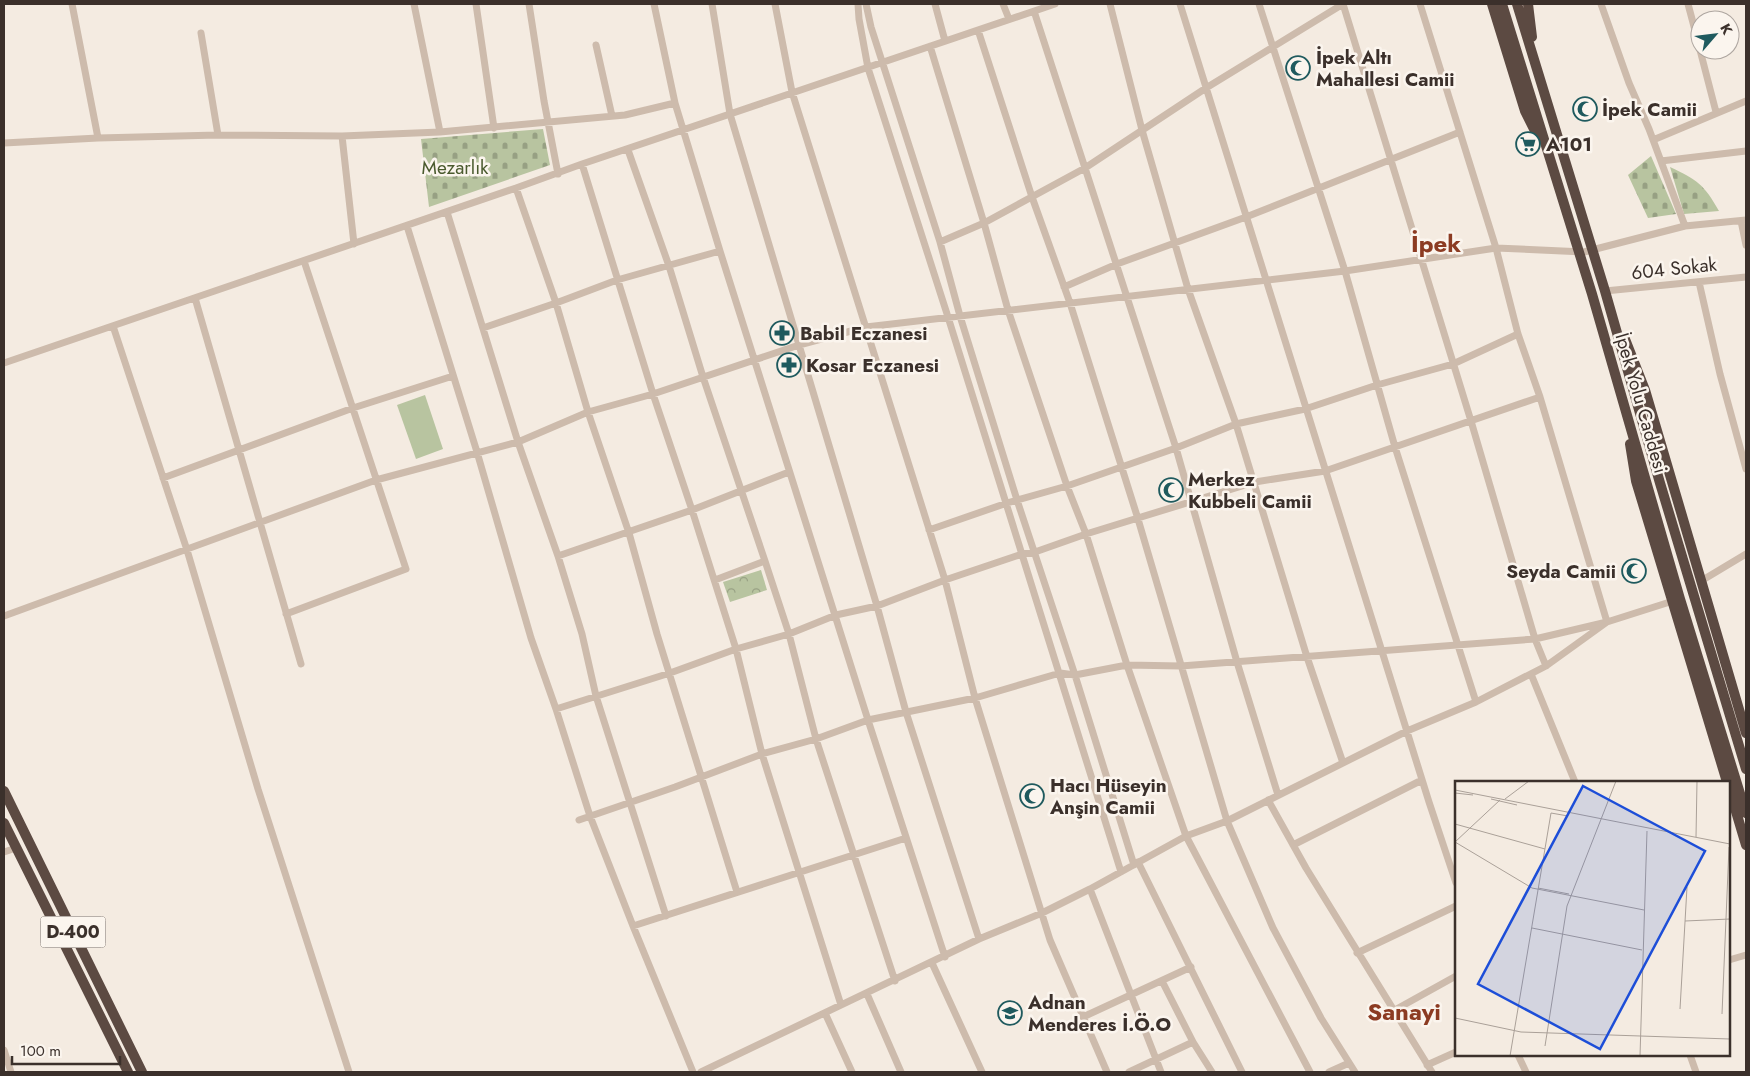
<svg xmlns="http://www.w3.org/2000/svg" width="1750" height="1076" font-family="Jost,sans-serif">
<defs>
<pattern id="cemetery-stones" width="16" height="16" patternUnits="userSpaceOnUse" patternTransform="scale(1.25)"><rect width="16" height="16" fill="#b8c4a0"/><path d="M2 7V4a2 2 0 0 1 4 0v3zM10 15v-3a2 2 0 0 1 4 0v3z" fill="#97a083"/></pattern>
<pattern id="park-crowns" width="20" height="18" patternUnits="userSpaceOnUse" patternTransform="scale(1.25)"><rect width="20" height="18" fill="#b8c4a0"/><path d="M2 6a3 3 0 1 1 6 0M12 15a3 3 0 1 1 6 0" fill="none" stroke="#97a083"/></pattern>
</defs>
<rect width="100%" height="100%" fill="#f4ebe1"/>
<path fill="#b8c4a0" d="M425,395L443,449L416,459L397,405Z"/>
<path fill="url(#cemetery-stones)" d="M543,129L550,165L429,207L421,139Z
M1651,156L1676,214L1648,218L1628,175Z
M1670,167C1697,180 1704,184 1719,211L1684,214Z"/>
<path fill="url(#park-crowns)" d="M761,570L767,590L730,602L723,582Z"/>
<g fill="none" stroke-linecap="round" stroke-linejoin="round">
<path stroke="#cdbbac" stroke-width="7" d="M72,4L98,138
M414,4L440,132
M476,4L494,128
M529,4L544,101L558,174
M654,4L675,103L720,251L868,720L945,957
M712,4L730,114L877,606L906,712L979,939
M775,4L792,92L945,580L975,698L1050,940L1107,1072
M858,4L859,19L868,68L948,317L1121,872
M866,4L871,27L940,242L960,316L1017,500L1075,675L1134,865
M935,4L945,41
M1003,4L1009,19
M1110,4L1142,130L1188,289L1236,424L1307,657L1343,763
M1180,4L1429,802L1456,883
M1259,4L1345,271L1395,447L1476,702
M1343,4L1471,421L1535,639L1546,666
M1601,4L1629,83L1649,129L1685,226
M1688,4L1700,49
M1034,11L1176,448L1237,662L1278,795
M978,30L1032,197L1070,303L1138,519L1227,821L1273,928L1321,1018L1355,1072
M201,33L218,135
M596,45L612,116
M930,46L984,223L1008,310L1067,486L1086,534L1127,665L1186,836L1310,1072
M1700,50L1716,112
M342,136L354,244
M1653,140L1746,101
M4,143L98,138L218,135L342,136L440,132L625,115L675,103
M628,150L669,266L703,377L765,561L789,634L816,739L895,981
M1661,161L1746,151
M582,164L653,394L692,510L736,649L762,754L841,1005
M516,188L556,303L588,412L629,533L657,634L737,892
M447,212L518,442L558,556L582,634L596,696L666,916
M1741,221L1746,245
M407,226L477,452L531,638L556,709L590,816L633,926L693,1072
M940,242L984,223L1085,168L1206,88L1343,4
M1699,282L1720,374L1746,469
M1064,287L1117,264L1246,217L1460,132
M1605,291L1746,277
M195,298L301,664
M113,326L187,550L258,789L349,1072
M483,328L556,303L617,280L720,251
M4,363L516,188L582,164L1055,4
M163,478L353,408L453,376
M929,530L1007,503L1067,486L1176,448L1236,424L1305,409L1377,385L1453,364L1518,334
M558,556L692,510L789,472
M715,580L765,561
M1701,581L1746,554
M286,614L406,569L304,261
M4,616L376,480L518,442L588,412L653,394L799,345L866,327L1345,271L1496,248L1584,252L1685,226L1746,220
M1531,674L1575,782
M556,709L670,673L736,649L789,634L836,615L877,606L945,580L1022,554L1035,552L1086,534L1255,482L1325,471L1540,397
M1268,800L1306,868L1432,1072
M579,820L675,787L762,754L816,739L868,720L975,698L1060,673L1075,675L1127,665L1181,666L1535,639L1607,622L1540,397L1518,334L1496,248L1420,4
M1293,845L1422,780
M4,852L16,848
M1138,862L1242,1072
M1090,889L1161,1072
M633,926L906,838
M1357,953L1456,906
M1729,960L1746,955
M932,963L982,1072
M1162,981L1193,1042L1212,1072
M867,994L901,1072
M1393,1011L1456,976
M825,1013L852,1072
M1083,1017L1191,967
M4,1050L11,1072
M1518,1055L1526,1072
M1690,1055L1696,1072
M1427,1065L1456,1052
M701,1072L979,939L1042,913L1090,889L1186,836L1227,821L1407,731L1476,702L1546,666L1607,622L1673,601
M1129,1072L1193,1042
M1329,1072L1349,1063"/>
<path stroke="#5c4a42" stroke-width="10" d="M1492,4L1525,111L1536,133
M1502,4L1592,294L1680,599L1746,813
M1517,4L1605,291L1660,483L1746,769
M1528,4L1532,37
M1625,339L1645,390L1746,733
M1630,444L1636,481L1727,782
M1729,788L1746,845
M4,791L142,1072
M4,823L128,1072"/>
</g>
<defs>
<g id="mosque-ring" transform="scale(1.25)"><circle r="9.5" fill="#fbf5ee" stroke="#1f5a5e" stroke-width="1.5"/><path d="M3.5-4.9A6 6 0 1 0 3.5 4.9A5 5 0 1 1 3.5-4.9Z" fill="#1f5a5e"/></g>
<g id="supermarket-ring" transform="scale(1.25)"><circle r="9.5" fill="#fbf5ee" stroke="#1f5a5e" stroke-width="1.5"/><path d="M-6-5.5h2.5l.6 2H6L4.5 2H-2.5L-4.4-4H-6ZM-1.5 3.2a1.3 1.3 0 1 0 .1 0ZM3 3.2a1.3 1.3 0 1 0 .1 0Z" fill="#1f5a5e"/></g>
<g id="pharmacy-ring" transform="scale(1.25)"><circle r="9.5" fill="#fbf5ee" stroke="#1f5a5e" stroke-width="1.5"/><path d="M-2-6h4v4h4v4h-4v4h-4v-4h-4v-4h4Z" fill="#1f5a5e"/></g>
<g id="school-ring" transform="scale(1.25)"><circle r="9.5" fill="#fbf5ee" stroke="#1f5a5e" stroke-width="1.5"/><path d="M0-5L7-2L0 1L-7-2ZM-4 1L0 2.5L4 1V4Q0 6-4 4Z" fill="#1f5a5e"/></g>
</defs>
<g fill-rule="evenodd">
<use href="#mosque-ring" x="1298" y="68"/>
<use href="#mosque-ring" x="1585" y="109"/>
<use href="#supermarket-ring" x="1528" y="144"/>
<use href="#pharmacy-ring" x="782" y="333"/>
<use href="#pharmacy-ring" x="789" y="365"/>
<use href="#mosque-ring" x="1171" y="490"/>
<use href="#mosque-ring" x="1634" y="571"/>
<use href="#mosque-ring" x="1032" y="796"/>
<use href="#school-ring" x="1010" y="1013"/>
</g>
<g text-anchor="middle" stroke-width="5" stroke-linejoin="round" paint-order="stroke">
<rect fill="#fbf5ee" stroke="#756b66" stroke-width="1" x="40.5" y="916.5" width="65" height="31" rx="4"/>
<g font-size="18" font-weight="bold" fill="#3b302b">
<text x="73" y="938">D-400</text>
</g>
<g font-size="19" font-weight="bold" fill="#3b302b" stroke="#fbf5ee" text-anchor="start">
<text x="1316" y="64">İpek Altı<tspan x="1316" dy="22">Mahallesi Camii</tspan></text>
<text x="1602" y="116">İpek Camii</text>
<text x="1546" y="151">A101</text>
<text x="800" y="340">Babil Eczanesi</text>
<text x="806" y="372">Kosar Eczanesi</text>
<text x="1188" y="486">Merkez<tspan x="1188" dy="22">Kubbeli Camii</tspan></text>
<text x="1616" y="578" text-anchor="end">Seyda Camii</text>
<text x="1050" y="792">Hacı Hüseyin<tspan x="1050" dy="22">Anşin Camii</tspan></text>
<text x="1028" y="1009">Adnan<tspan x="1028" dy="22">Menderes İ.Ö.O</tspan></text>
</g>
<g font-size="19" fill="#4a5a2e" stroke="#fbf5ee">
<text x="455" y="174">Mezarlık</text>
</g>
<g font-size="19" fill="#3b302b" stroke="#fbf5ee">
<text transform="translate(1674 268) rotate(-6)" y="7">604 Sokak</text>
<text transform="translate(1642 403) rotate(74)" y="7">İpek Yolu Caddesi</text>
</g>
<g font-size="24" font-weight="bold" fill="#8c3b22" stroke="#fbf5ee">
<text x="1436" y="252">İpek</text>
<text x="1404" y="1020">Sanayi</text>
</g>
</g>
<g transform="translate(1455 781)">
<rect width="275" height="275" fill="#f4ebe1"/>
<path fill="none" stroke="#aaa098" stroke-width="1" d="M0,9L275,63M0,12L18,14M36,18L62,24M50,18L74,0M96,32L113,35M0,43L90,68M241,56L242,0M0,61L77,107L189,129M0,61L45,19M83,107L114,113M230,140L275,138M77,147L187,169M225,228L232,106M267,233L274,66M0,237L66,251L275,258M90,265L112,125L161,0M55,275L96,32M185,275L192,50"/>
<path fill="#1d4ed8" fill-opacity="0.15" stroke="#1d4ed8" stroke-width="2.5" d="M128,5L250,70L145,268L23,203Z"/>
<rect width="275" height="275" fill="none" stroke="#3b302b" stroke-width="2.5"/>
</g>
<rect width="1750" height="1076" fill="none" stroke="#3b302b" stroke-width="10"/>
<g transform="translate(1715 35) rotate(62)"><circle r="24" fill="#fbf5ee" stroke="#aea6a0"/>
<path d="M0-4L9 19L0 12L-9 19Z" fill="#1f5a5e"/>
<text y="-8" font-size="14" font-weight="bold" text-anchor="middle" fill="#3b302b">K</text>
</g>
<path d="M12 1056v8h108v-8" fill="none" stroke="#3b302b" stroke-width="2.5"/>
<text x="20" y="1056" font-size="15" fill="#3b302b" stroke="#fbf5ee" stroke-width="4" paint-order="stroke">100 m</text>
</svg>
